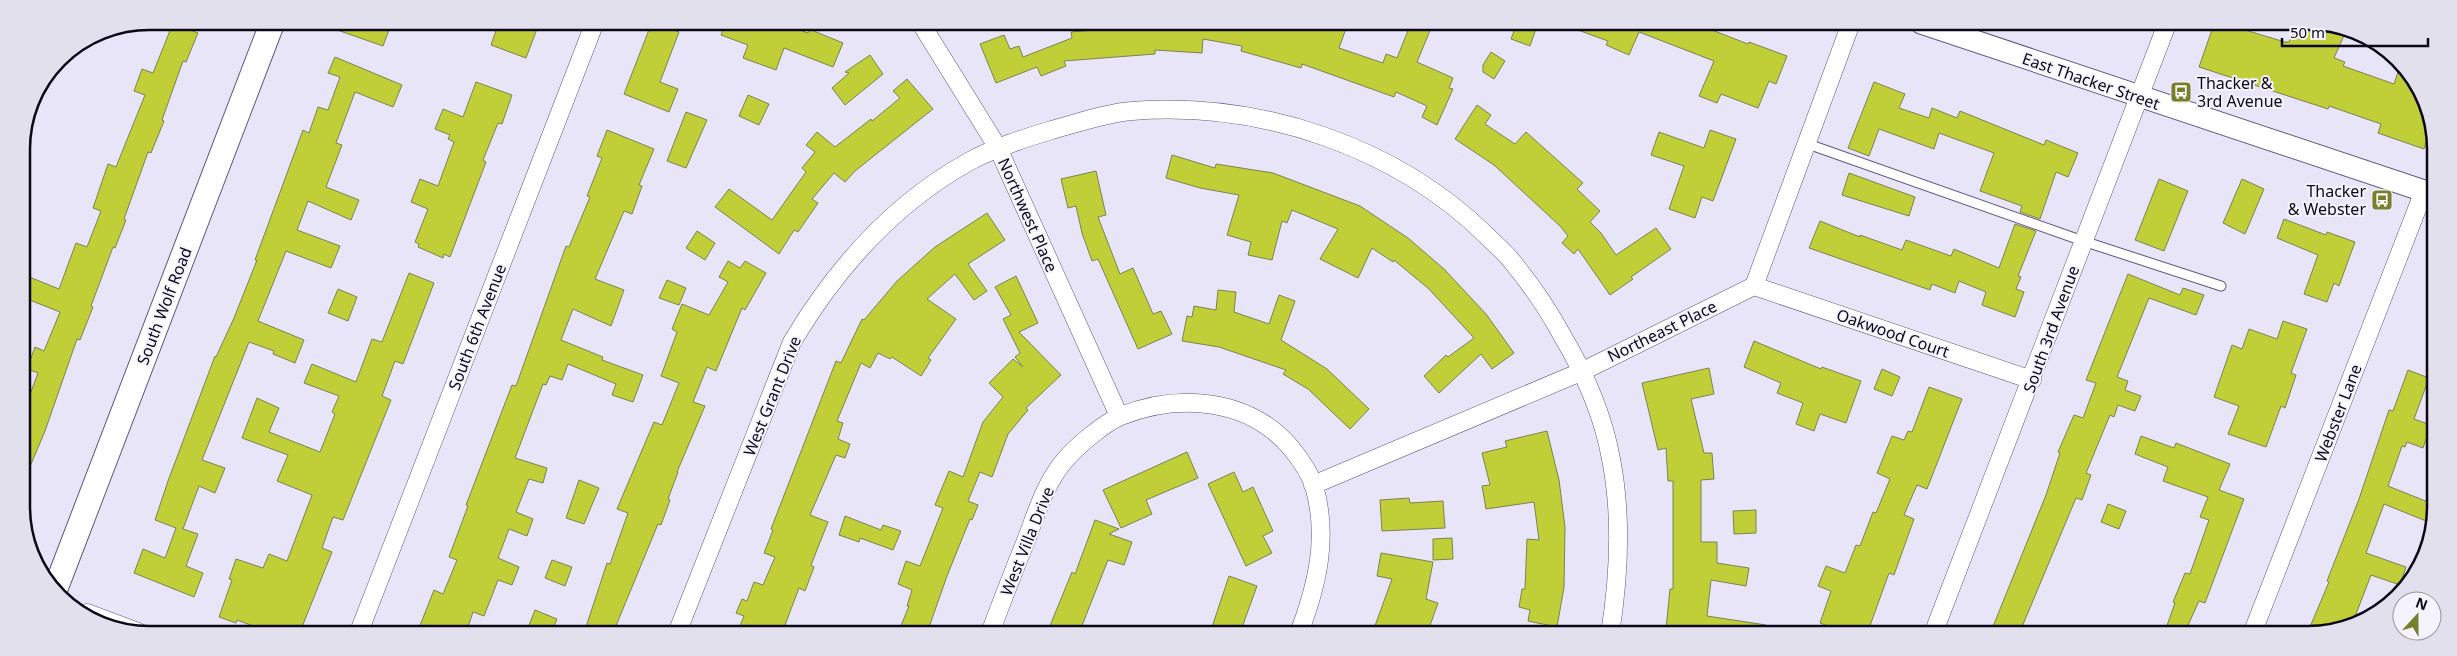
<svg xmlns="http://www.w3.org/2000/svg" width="2457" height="656" font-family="'Noto Sans',sans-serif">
<rect width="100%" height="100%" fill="#e9e5f9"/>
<path fill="#c0cf38" stroke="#7b8252" d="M320,21H347L392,22L383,46L320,24Z
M499,22H519L537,29L526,58L491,45Z
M652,22L679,32L660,82L678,89L669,112L624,94Z
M726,22H743L755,26L756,22H777L808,33L809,29L843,43L833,67L784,48L776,70L743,58L748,45L721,35Z
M1128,22L1348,23L1339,48L1383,63L1386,54L1397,58L1411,23H1418L1431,28L1417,62L1453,78L1449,88L1453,89L1437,125L1422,117L1427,106L1396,92L1394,97L1302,64L1301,68L1241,51L1242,46L1203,39L1202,53L1155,50V54L1064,61L1066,66L1041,76L1037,67L996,83L980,44L1004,35L1010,49L1019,46L1023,57L1072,38L1071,32L1129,27Z
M173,23L198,33L186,62L183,61L162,120L164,121L151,153L148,152L124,219L126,220L115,248L113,247L91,306L93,307L80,340L77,339L45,431L23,483V413L38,373L27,369L35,347L44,351L60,312L22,297V274L59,289L76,243L87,247L101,211L93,208L108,164L116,167L145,95L134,91L142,69L153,73Z
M1517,23H1538L1530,46L1511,39Z
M1564,23H1687L1703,30L1704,27L1748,44L1749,42L1787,56L1776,84L1769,81L1758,108L1721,94L1717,103L1699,96L1714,61L1639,32L1629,55L1606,45L1608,41L1564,25Z
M2214,24H2225L2285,42H2289L2296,24L2323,34L2327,24H2333L2346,31L2334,58L2345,62L2343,66L2394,84L2401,63L2433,125V134L2429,132L2424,149L2378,133L2381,124L2329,106L2328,109L2199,67Z
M1491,52L1505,61L1494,79L1483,72V65Z
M870,55L883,74L845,105L832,88L849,73L845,72Z
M335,57L402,85L393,107L355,92L336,143L342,145L326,187L359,200L351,220L308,201L297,230L340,246L331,268L286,251L258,321L304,340L295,363L273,354L274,351L249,342L202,460L225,468L215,493L199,486L183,529L198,534L186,566L203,573L194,597L134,573L143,549L165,558L176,528L155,520L168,481L215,356L216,357L234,318L257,260H255L303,130L309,133L318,107L328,110L340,77L328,73Z
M907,79L933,109L855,171L845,182L834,173L812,199L818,203L798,232L794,230L779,254L715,207L729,189L772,220L806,172L802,168L815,152L806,145L817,132L835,147L871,119L872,121L900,98L893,91Z
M476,82L512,95L502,124L498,123L483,160L486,162L450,257L444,254L443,258L418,247L419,244L415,242L428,209L411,202L420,179L438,186L454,142L448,139L450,135L435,129L443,109L463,117Z
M1874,82L1905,94L1899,108L1929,118L1932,108L1957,118L1960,111L2044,145L2046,140L2078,153L2068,177L2056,172L2040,219L2020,212L2022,206L1980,191L1994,153L1939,133L1934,149L1879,129L1869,156L1848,148Z
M748,95L769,104L759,125L739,116Z
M1477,105L1491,115L1485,124L1515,144L1526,132L1583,183L1577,189L1600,211L1590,222L1601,233L1616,255L1656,228L1671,249L1631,277L1633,279L1610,295L1578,249L1574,254L1562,243L1568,236L1560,226L1494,165L1455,139Z
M686,112L707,120L686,168L667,161Z
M607,130L654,149L639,185L642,186L632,214L624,211L595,279L624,290L611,326L573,309L561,340L603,357L602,360L643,375L633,402L612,395L616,384L568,364L562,380L550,376L546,385L543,384L515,458L547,468L543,483L529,479L516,512L533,519L527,536L509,529L498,558L519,567L512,585L498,580L484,616L473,612L466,633H417L434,590L443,594L457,560L449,557L468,506L466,505L512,385L516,386L566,246L569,247L590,197L587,196L602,158L597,156Z
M1710,130L1736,139L1713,201L1702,197L1695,218L1669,209L1684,166L1651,155L1659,132L1704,148Z
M1172,155L1215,168L1216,164L1273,173L1360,206L1408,238L1444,269L1486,314L1514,353L1492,369L1481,354L1439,393L1424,376L1446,355L1448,357L1474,338L1429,289L1394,260L1393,262L1372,248L1358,278L1320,259L1338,229L1292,210L1287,223L1282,221L1272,260L1248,255L1251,242L1227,235L1239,195L1200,188L1166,178Z
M1096,171L1106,215L1098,217L1120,274L1133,268L1153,314L1161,311L1172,334L1138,349L1098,259L1092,261L1082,233L1076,206L1068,208L1061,179Z
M1849,173L1915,197L1909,216L1842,195Z
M2159,179L2188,191L2164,251L2135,240Z
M2242,179L2264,189L2245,234L2223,223Z
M987,213L1005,240L968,264L987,291L974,300L955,274L927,299L956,319L928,358L931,360L921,376L892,357L890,359L878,353L870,368L861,363L837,421L843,423L838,439L850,444L845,458L836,455L810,515L828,522L811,565L814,567L805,591L799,588L782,633H737L744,616L736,613L742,599L747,601L754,582L763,585L775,557L764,553L773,530L771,529L836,361L841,363L862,319L864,320L897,281L935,247Z
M2284,219L2326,235L2327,232L2355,242L2339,286L2334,283L2327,302L2304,294L2318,255L2277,238Z
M1820,221L1860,237V235L1902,250L1906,240L1951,256L1954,249L1999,268L2015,224L2036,231L2018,276L2021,277L2016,289L2024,292L2015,317L1982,305L1986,292L1959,281L1955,293L1932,284L1930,290L1809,248Z
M697,231L715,243L705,260L686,248Z
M728,261L740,268L745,261L766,273L745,310L742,308L716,371L707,367L693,402L705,406L677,472H678L668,499L670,500L661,525L658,524L613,633H584L607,563L610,564L628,513L617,509L654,422L662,425L679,383L661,376L677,332L672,329L682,304L709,315L728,282L719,277Z
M409,273L434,283L403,364L395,361L382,396L391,400L343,520L333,517L322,548L332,552L300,632H269L237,620L236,623L219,617L232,580L229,579L236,559L263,568L269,554L287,561L312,495L277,481L288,455L242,438L257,398L279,408L269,432L320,452L335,414L332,412L339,396L304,383L312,364L356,382L372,339L382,342Z
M2128,274L2180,295L2183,288L2204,295L2196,315L2149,298L2117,377L2128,381L2125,390L2141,396L2135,411L2118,405L2114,417L2110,415L2086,473L2091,475L2082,500L2076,498L2019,634H1990L2046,495L2060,453L2058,452L2074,415L2083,418L2096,383L2086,380Z
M1016,276L1038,323L1019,332L1061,375L1026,408L1028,410L1008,434L992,477L980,472L968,501L978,505L972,520L970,519L947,576L927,633H898L909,606H907L912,590L898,584L906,561L920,566L943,508L935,505L949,471L963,477L983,422L1003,397L989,383L1013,359L1023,367L1015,357L1020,353L1003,319L1011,315L995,287Z
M667,280L686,288L679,305L659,298Z
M338,289L357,297L348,321L328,313Z
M1218,290L1236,292L1234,312L1269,324L1279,295L1295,301L1281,340L1327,369L1369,409L1350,429L1308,389L1283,374L1286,370L1219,347L1182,341L1187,316L1192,317L1194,306L1216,310Z
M2283,321L2307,329L2291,373L2296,375L2285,408L2281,406L2266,447L2228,434L2239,406L2214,397L2232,345L2242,349L2249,329L2277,339Z
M1754,341L1821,369L1822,367L1861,381L1846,423L1820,414L1814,431L1796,424L1803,403L1777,393L1781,383L1744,367Z
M1709,368L1714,394L1691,399L1704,453H1712L1714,479L1701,480V542H1717V563L1749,568L1746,586L1711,580L1707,616L1766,625L1765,634H1719L1666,629L1670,589H1673V481H1668L1666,448L1658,450L1642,383Z
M1882,369L1900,377L1892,396L1874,389Z
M2408,370L2429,378L2414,419L2431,425L2423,448L2407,442L2405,447L2402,446L2388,486L2433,504L2426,521L2384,504L2366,553L2406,567L2400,585L2371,575L2356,614L2367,619L2356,625L2307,634L2329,582L2327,581L2359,499L2389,410L2393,411Z
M1929,387L1962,399L1927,489L1917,485L1904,515L1914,519L1894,575L1889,573L1867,634H1849L1820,623L1831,591L1818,586L1826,566L1845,573L1856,545L1860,546L1873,512L1876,513L1890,479L1877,473L1892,436L1904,440L1908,431L1912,432Z
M1547,431L1559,480L1565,527L1564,587L1557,627L1528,621L1530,610L1519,607L1522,589H1525L1527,539L1539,540L1534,502L1486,509L1482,486L1490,485L1482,453L1507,447L1505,441Z
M2141,436L2174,448L2176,443L2230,464L2219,490L2244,499L2205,603L2199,601L2184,634H2174L2165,631L2175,603L2173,602L2185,573L2190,574L2209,520L2200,517L2208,497L2163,481L2168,467L2135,454Z
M1187,452L1198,478L1146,500L1152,514L1121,528L1103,490Z
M1234,472L1243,492L1253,487L1273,531L1263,536L1272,553L1246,566L1208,484Z
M579,480L599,488L584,524L566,518Z
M1409,498L1410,503L1443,501L1445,528L1382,531L1380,500Z
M2108,504L2126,511L2119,529L2101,522Z
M1756,510V533L1734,534L1733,511Z
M845,516L881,530L883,525L901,531L893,550L860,538L859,542L839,535Z
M1095,520L1119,529L1109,534L1132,542L1124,565L1108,560L1079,633H1047L1072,572L1075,574Z
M1452,538L1453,559L1433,560V539Z
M1381,553L1433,562L1426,599L1438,603L1427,634H1372L1392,579L1377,576Z
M552,560L572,567L565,586L545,578Z
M1229,576L1257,586L1240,633H1210Z
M535,610L557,619L551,633H526Z"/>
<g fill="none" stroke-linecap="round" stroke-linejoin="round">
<g stroke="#615781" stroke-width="11">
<path id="service" d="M1805,143L2083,241L2221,286"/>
</g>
<g stroke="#615781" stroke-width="19">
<path id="minor" d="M920,22L998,148L1119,416
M1754,286L2032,380
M1313,485L1583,371L1754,286L1851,23
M87,613L138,632
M359,632L595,22
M677,633L792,342C836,268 894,203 970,161C996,147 1025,138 1052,130C1078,123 1106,113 1132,111C1260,101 1396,146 1488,237C1497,246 1507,254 1514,264C1532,286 1549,311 1563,337C1585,374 1603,415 1611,459C1622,515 1619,577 1610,634
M990,633C1002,601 1014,570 1027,538C1037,511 1046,482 1065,460C1077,446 1104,423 1121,416C1178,393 1249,398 1291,448C1300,459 1309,471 1314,486C1329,537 1317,586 1299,633
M1933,634L2167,24
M2252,634L2424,191"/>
</g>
<g stroke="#615781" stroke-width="23">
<path id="tertiary" d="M1921,23L2433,194"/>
</g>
<g stroke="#615781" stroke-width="26">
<path id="secondary" d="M55,590L273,21"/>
</g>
<use href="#service" stroke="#fff" stroke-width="9"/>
<use href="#minor" stroke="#fff" stroke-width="18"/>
<use href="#tertiary" stroke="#fff" stroke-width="21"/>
<use href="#secondary" stroke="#fff" stroke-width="24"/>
</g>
<defs>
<g id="bus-square" transform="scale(1.125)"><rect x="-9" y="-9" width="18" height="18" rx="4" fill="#767f2b" stroke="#f5f3fe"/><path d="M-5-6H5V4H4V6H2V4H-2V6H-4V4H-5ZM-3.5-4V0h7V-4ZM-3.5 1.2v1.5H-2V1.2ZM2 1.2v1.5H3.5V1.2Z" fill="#fff"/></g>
</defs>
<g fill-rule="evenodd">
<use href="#bus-square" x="2181" y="92"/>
<use href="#bus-square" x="2382" y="200"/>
</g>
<g text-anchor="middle" stroke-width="4" stroke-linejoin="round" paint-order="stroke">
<g font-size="16" fill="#0d0818" stroke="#f5f3fe">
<text transform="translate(2091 81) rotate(19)" y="6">East Thacker Street</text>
<text transform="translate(1028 215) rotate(66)" y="6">Northwest Place</text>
<text transform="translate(164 306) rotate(-69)" y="6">South Wolf Road</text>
<text transform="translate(477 327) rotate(-69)" y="6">South 6th Avenue</text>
<text transform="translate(2051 329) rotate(-70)" y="6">South 3rd Avenue</text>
<text transform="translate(1662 331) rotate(-26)" y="6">Northeast Place</text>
<text transform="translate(1893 333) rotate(19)" y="6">Oakwood Court</text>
<text transform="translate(772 396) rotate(-68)" y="6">West Grant Drive</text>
<text transform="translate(2338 413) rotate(-69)" y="6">Webster Lane</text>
<text transform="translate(1027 541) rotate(-68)" y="6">West Villa Drive</text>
</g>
<g font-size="16" fill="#0d0818" stroke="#f5f3fe" text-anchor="start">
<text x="2197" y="89">Thacker &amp;<tspan x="2197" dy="18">3rd Avenue</tspan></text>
<text x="2366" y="197" text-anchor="end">Thacker<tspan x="2366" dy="18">&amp; Webster</tspan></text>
</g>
</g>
<path d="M0 0H2457V656H0ZM149 30H2308A119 119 0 0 1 2427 149V507A119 119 0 0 1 2308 626H149A119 119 0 0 1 30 507V149A119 119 0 0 1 149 30Z" fill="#e2e0ec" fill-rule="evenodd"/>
<path fill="none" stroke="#0d0818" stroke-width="2.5" d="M149 30H2308A119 119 0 0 1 2427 149V507A119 119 0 0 1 2308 626H149A119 119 0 0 1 30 507V149A119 119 0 0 1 149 30Z"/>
<g transform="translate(2417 616) rotate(21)"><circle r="24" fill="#f5f3fe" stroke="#9895a2"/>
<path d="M0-4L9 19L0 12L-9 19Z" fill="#767f2b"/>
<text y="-8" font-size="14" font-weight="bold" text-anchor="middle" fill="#0d0818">N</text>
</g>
<path d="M2282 38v8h146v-8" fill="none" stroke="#0d0818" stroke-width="2.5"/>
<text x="2290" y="38" font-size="15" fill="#0d0818" stroke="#f5f3fe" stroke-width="4" paint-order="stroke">50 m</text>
</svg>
